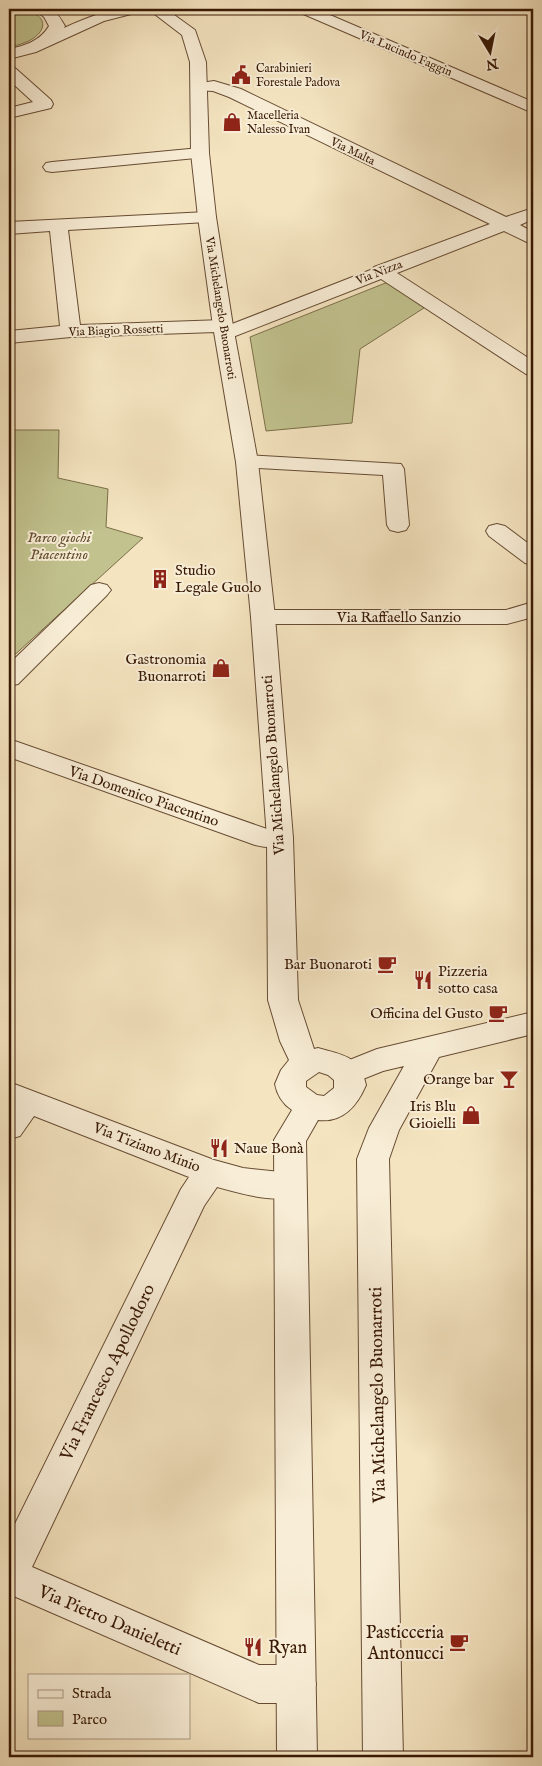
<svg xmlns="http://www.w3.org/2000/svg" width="542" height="1766" font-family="'IM FELL English',serif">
<rect width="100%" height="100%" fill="#f4e4c0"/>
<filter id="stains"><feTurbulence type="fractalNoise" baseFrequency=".004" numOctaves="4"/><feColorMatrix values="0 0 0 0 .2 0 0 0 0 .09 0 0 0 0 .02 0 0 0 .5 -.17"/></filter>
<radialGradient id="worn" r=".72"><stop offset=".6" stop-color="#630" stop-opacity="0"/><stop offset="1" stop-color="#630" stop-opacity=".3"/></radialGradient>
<path fill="#c1c28e" stroke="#7c6e49" d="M9,9C57,9 51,40 9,47Z
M393,280L427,306L360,349L352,423L266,431L250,337Z
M9,430H59L58,478L108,489L106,527L143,538L9,660Z"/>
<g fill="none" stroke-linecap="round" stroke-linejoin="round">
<g stroke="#674c33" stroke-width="2">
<path id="minor" d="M299,9H316L533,102V113L301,13Z
M9,66L15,68L51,100L53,104L51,108L9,118V108L33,102L9,80Z
M214,81L241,89L506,217L533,208V219L520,225L533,232V245L504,231L397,273L533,361V376L526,374L381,279L225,340L218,338L215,334L216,332L71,337L9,343V331L60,326L50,231L9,234V222L207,212L213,213L216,217L213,221L207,222L68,230L80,325L223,320L230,322L232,324L373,269L374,267L490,224L229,97L213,91L194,90L192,87L194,84Z
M200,148L206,149L209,153L206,157L52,172L46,171L43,167L46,163L52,162Z
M247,455L401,464L404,469L409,525L406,530L398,532L390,530L387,525L383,475L239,467L236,462L239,457Z
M497,524L505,526L533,547V565L525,563L489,536L486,531L489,526Z
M99,583L107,585L111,590L107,595L18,684L9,686V664L91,585Z
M533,602V617L507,624H263L255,622L251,617L255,612L263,610H506Z
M9,739L267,829H280L290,831L293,838L290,845C278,848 267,848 255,845L9,757Z
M533,1012V1034L439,1057L399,1130L389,1159L403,1757H363L357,1159L369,1128L404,1066L383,1071L348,1085L337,1081L333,1073L337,1065L377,1049Z
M9,1082L214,1160L243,1168L290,1173L301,1177L306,1186L301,1195C276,1204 242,1194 217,1187L204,1206L32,1567L259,1665H297L311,1670L316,1684L311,1698L297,1703H259L9,1594V1536L181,1189L189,1177L34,1116L20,1136L9,1139Z"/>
</g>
<g stroke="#674c33" stroke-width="2">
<path id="tertiary" d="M34,9C54,8 55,9 65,26L64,28C90,16 113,7 142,9L139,12L104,21L36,52L9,59V49C25,46 40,41 49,26L44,17Z
M148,9H166L195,30L206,62L209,153L216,217L233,326L258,462L275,617L293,838L298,1000L314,1049L318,1048C343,1055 360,1056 366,1085C357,1106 343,1123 318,1120L306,1141L317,1757H277L274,1140L292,1110C283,1104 277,1095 275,1084L281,1070L289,1060L280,1041L268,1000L267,838L251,617L236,462L213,326L198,217L191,153L190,62L182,35ZM319,1072L328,1075L334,1080V1088L324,1096L317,1095L306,1087V1081Z"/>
</g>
<use href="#minor" fill="#f8edd6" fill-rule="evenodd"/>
<use href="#tertiary" fill="#f8edd6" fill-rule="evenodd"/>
</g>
<defs>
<g id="civic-bare" transform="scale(1.5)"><path d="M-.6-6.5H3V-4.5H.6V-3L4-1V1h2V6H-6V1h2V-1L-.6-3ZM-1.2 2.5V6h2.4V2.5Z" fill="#8f2418" stroke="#f8edd6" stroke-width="2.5" paint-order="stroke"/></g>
<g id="shop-bare" transform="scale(1.5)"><path d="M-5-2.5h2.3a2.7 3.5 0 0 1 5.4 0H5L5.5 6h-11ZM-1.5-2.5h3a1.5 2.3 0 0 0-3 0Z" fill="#8f2418" stroke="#f8edd6" stroke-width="2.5" paint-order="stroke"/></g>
<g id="building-bare" transform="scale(1.5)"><path d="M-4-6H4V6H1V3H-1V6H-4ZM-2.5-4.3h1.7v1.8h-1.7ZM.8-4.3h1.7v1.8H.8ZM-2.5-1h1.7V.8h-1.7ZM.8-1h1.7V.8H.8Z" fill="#8f2418" stroke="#f8edd6" stroke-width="2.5" paint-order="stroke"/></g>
<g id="cafe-bare" transform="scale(1.5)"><path d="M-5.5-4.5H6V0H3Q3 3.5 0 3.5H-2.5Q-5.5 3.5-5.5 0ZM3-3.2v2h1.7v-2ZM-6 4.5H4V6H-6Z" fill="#8f2418" stroke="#f8edd6" stroke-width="2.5" paint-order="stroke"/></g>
<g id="restaurant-bare" transform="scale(1.5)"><path d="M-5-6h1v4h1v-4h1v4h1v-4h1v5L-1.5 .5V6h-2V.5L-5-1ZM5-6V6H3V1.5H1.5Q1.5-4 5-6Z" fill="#8f2418" stroke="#f8edd6" stroke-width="2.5" paint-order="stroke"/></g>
<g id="bar-bare" transform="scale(1.5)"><path d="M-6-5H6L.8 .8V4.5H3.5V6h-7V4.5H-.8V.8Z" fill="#8f2418" stroke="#f8edd6" stroke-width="2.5" paint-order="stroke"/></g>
</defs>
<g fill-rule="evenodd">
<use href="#civic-bare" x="241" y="75"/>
<use href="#shop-bare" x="232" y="122"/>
<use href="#building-bare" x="160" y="579"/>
<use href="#shop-bare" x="221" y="668"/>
<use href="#cafe-bare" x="387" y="964"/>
<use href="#restaurant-bare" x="423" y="980"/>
<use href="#cafe-bare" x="498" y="1013"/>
<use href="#bar-bare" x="509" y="1079"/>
<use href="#shop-bare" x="471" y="1115"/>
<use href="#restaurant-bare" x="219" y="1148"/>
<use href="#cafe-bare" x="459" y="1642"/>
<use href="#restaurant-bare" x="253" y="1647"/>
</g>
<g text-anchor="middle" stroke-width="4" stroke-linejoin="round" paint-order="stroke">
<g font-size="12" fill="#381904" stroke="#f8edd6">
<text transform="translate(406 53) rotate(23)" y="4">Via Lucindo Faggin</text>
<text transform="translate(353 151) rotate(26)" y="4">Via Malta</text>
<text transform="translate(379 272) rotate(-21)" y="4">Via Nizza</text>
<text transform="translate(221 308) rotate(81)" y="4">Via Michelangelo Buonarroti</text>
<text transform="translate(116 330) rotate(-2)" y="4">Via Biagio Rossetti</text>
</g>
<g font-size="12" fill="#381904" stroke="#f8edd6" text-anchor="start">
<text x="256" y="72">Carabinieri<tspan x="256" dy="14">Forestale Padova</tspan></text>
<text x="247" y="119">Macelleria<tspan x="247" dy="14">Nalesso Ivan</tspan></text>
</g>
<g font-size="15" font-style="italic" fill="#614c2d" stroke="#f8edd6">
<text x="59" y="542">Parco giochi<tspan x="59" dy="17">Piacentino</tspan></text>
</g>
<g font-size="15" fill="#381904" stroke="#f8edd6" text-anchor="end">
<text x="175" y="575" text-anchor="start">Studio<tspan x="175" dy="17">Legale Guolo</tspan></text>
<text x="206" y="664">Gastronomia<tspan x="206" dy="17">Buonarroti</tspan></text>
<text x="372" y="969">Bar Buonaroti</text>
<text x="438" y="976" text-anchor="start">Pizzeria<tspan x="438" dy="17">sotto casa</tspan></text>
<text x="483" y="1018">Officina del Gusto</text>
<text x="494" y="1084">Orange bar</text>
<text x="456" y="1111">Iris Blu<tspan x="456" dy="17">Gioielli</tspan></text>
<text x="234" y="1153" text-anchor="start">Naue Bonà</text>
</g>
<g font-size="15" fill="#381904" stroke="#f8edd6">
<text x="399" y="622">Via Raffaello Sanzio</text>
<text transform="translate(273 765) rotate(-94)" y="5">Via Michelangelo Buonarroti</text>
<text transform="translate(144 796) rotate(19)" y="5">Via Domenico Piacentino</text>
<text transform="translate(147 1147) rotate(21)" y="5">Via Tiziano Minio</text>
</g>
<g font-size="18" fill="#381904" stroke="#f8edd6">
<text transform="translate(107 1372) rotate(-64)" y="6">Via Francesco Apollodoro</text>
<text transform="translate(377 1395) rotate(-91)" y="6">Via Michelangelo Buonarroti</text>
<text transform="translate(110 1620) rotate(23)" y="6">Via Pietro Danieletti</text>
</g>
<g font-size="18" fill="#381904" stroke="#f8edd6" text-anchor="end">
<text x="444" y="1638">Pasticceria<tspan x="444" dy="21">Antonucci</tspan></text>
<text x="268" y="1653" text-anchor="start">Ryan</text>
</g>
</g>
<rect width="542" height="1766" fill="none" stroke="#f4e4c0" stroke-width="30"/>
<rect x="10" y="10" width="522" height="1746" fill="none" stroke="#381904" stroke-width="2.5"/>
<rect x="15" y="15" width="512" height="1736" fill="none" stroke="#381904"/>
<rect x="28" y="1674" width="162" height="65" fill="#f8edd6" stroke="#ab9882"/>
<rect x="38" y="1690" width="25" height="8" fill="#f8edd6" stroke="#ab9882"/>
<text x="72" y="1698" font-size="15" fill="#381904">Strada</text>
<rect x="38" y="1711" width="25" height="15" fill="#c1c28e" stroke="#ab9882"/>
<text x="72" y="1724" font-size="15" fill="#381904">Parco</text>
<g transform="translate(490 52) rotate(170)" stroke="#f8edd6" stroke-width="4" paint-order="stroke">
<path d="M0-4L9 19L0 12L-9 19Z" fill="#381904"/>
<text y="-8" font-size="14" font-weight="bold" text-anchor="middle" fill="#381904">N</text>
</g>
<rect width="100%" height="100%" filter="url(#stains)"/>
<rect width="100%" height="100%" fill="url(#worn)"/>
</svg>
